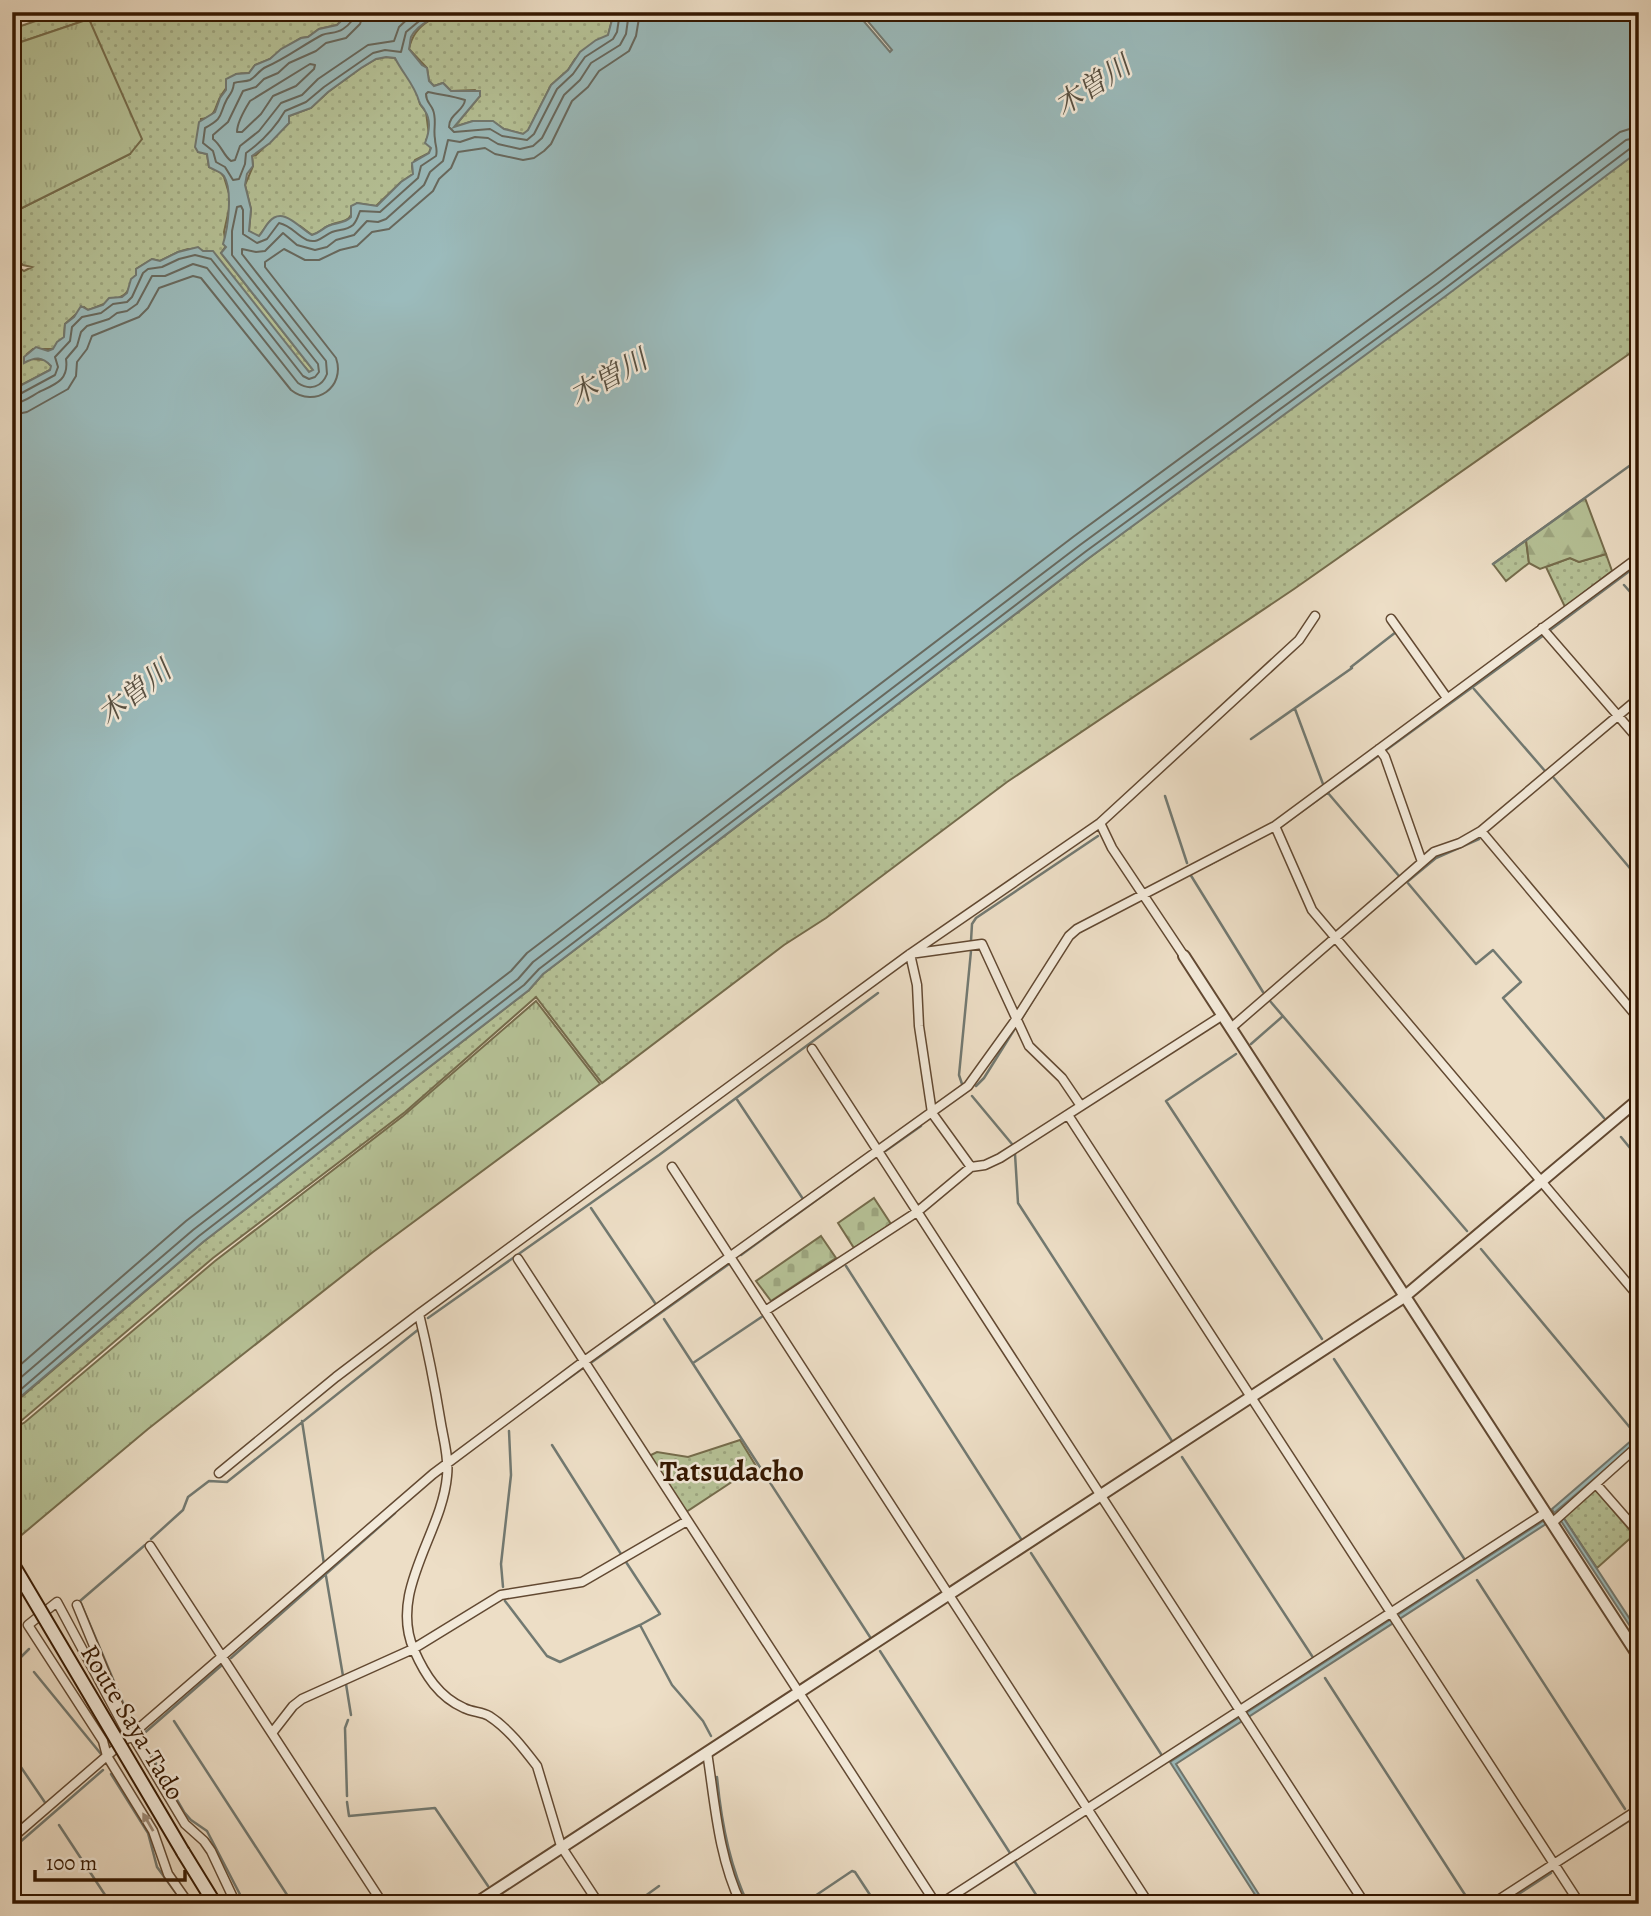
<svg xmlns="http://www.w3.org/2000/svg" width="1651" height="1916" font-family="Alegreya,'Noto Serif JP',serif">
<defs>
<pattern id="grass-dots" width="8" height="8" patternUnits="userSpaceOnUse" patternTransform="scale(1.75)"><rect width="8" height="8" fill="#b6c297"/><path d="M2 2h.1M6 6h.1" fill="none" stroke="#9da680" stroke-width="1.8" stroke-linecap="round"/></pattern>
<pattern id="forest-firs" width="22" height="20" patternUnits="userSpaceOnUse" patternTransform="scale(1.75)"><rect width="22" height="20" fill="#b6c297"/><path d="M5 1l3.5 6h-7zM16 11l3.5 6h-7z" fill="#9da680"/></pattern>
<pattern id="cemetery-stones" width="16" height="16" patternUnits="userSpaceOnUse" patternTransform="scale(1.75)"><rect width="16" height="16" fill="#b6c297"/><path d="M2 7V4a2 2 0 0 1 4 0v3zM10 15v-3a2 2 0 0 1 4 0v3z" fill="#9da680"/></pattern>
<pattern id="park-tufts" width="24" height="20" patternUnits="userSpaceOnUse" patternTransform="scale(1.75)"><rect width="24" height="20" fill="#b6c297"/><path d="M3 7l-1-3M5 7V3M7 7l1-3M15 17l-1-3M17 17v-4M19 17l1-3" fill="none" stroke="#9da680"/></pattern>
</defs>
<rect width="100%" height="100%" fill="#eddec6"/>
<filter id="stains"><feTurbulence type="fractalNoise" baseFrequency=".00286" numOctaves="4"/><feColorMatrix values="0 0 0 0 .2 0 0 0 0 .09 0 0 0 0 .02 0 0 0 .5 -.17"/></filter>
<radialGradient id="worn" r=".72"><stop offset=".6" stop-color="#630" stop-opacity="0"/><stop offset="1" stop-color="#630" stop-opacity=".3"/></radialGradient>
<path fill="url(#grass-dots)" stroke="#756c4c" stroke-width="2" d="M62,12H350L337,25L319,29L308,37L301,38L281,50L270,59L255,65L249,73L236,74C231,81 227,87 222,94C214,105 218,117 201,119L198,152L207,154L209,167L220,172L224,177L231,200L224,232L226,246L221,253L313,370L310,373L203,251L188,249L178,252L160,261L152,259L136,269V275C130,281 131,289 125,294C120,299 95,307 88,310L84,307L65,324L64,337L53,349H33L27,354L32,359L46,360L52,367L50,370L12,390V263L24,271L32,267L23,265L12,255V213L130,154L89,19L12,45V29Z
M462,12L476,15L488,12H614L608,36L575,59L568,70L551,85L528,131L523,134L504,129L492,121H473L454,127L480,96L475,90L451,91L443,83L434,86L429,81L427,68L409,49C414,23 438,13 462,12Z
M386,57L395,58L416,89L420,104L426,112L429,135L426,140L431,147L429,153L415,160L412,166L413,174L401,182L376,206L357,203C346,228 347,217 328,226C322,229 319,233 312,235L300,226L270,221L259,236H256L249,231L251,209L245,185L253,166L252,156L256,155L289,123V116L311,108L328,92L361,68L376,59Z
M1639,150V347L1294,589L1007,782L826,918L784,945L602,1083L536,997L405,1112L213,1258L21,1421L12,1425V1405L203,1242L529,990L543,974L1089,558Z
M1526,540L1529,563L1506,581L1493,564Z
M1606,554L1612,571L1565,607L1546,567L1570,558L1579,562Z
M740,1440L756,1466L686,1512L649,1456L657,1452L688,1457Z
M1595,1489L1634,1535L1597,1568L1563,1517Z"/>
<path fill="url(#forest-firs)" stroke="#756c4c" stroke-width="2" d="M1585,498L1606,554L1579,562L1570,558L1540,569L1529,563L1526,540Z"/>
<path fill="url(#cemetery-stones)" stroke="#756c4c" stroke-width="2" d="M874,1198L891,1224L854,1248L838,1223Z
M821,1236L836,1258L771,1301L756,1281Z"/>
<path fill="url(#park-tufts)" stroke="#756c4c" stroke-width="2" d="M89,19L142,139L130,154L12,213V45Z
M536,1001L600,1084L373,1252L148,1429L12,1543V1428L24,1423L215,1261L403,1116Z"/>
<path fill="#9bbbbc" stroke="#727971" stroke-width="2" fill-rule="evenodd" d="M350,12H455C441,13 418,23 411,37C410,41 410,45 409,49L422,65L427,68L429,81L434,86L443,83L451,91H480V96L454,127L473,121H493L504,129L523,134L528,130L551,85L568,70L580,52L596,40L608,35L614,12H856L890,52L892,50L860,12H1639V151L1447,295L1089,558L543,974L529,990L203,1242L12,1404V390L50,370L51,366C42,356 35,357 24,363V357L36,347L48,351L53,349L57,342L64,337L65,324L74,317L81,306L88,310L103,305L109,298L122,297L127,293L131,279L136,275V269L152,259L160,261L178,252L198,247L203,251H213L309,372L313,370L221,253L226,247L223,244C228,228 233,191 224,176C220,171 214,170 209,167L207,154L198,152L195,147L199,122L215,112L220,98L226,90V79L236,74L249,73L255,65L270,59L281,49L301,38L308,37L319,29L337,25ZM386,57L395,58C403,74 414,84 419,101C421,107 422,105 425,111C431,120 429,133 425,143L431,148L429,153L412,163L413,174L401,182L377,206L357,203L351,206V217C344,224 337,222 328,226C322,229 319,233 312,235C300,229 283,205 269,222C265,226 263,232 259,236L249,231L251,209L245,185L247,174L253,166L252,156L270,143L289,123V116L311,108L328,92L361,68L376,59Z
M1639,1434V1441L1554,1513L1552,1509Z
M1546,1517L1549,1521L1546,1524L1176,1764L1265,1904H1261L1170,1762L1543,1521Z
M1563,1517L1639,1633V1640L1561,1521Z"/>
<g fill="none" stroke-linecap="round" stroke-linejoin="round">
<path stroke="#68695e" stroke-width="2" d="M355,12C354,20 349,25 343,29C336,34 329,32 322,35C303,45 285,59 266,67C259,70 256,77 250,80C245,82 239,81 234,83C233,91 231,93 227,99C218,116 225,117 205,128L203,143L213,151L216,162L225,167L233,180L239,179L245,164L246,153C263,141 275,128 285,111L306,102L324,87L373,53L385,50L401,52L406,32L430,12
M364,12L360,24L346,38L326,43L316,51L289,63L278,73L264,79L256,87L243,91L228,122L213,135V139C222,146 223,155 231,161L235,160L240,146L259,131L281,103L302,95L318,79L368,45L394,41L399,27L415,12
M310,64L315,65L314,69L296,86L273,96L261,114L242,132H237C237,122 245,109 250,101Z
M12,395H18L55,375L58,367L55,357L70,341L72,327L82,317L101,313L113,304L127,302L132,297L143,273L148,269L162,267L179,259L195,255L211,259L303,376L309,379L315,377L319,372L318,364L232,255V231L237,207L241,206L243,210V234L257,243L267,239L279,223C292,226 296,235 307,240C318,244 323,236 332,232C339,229 346,231 353,225C357,221 358,216 360,211L380,212L418,178L421,166L436,156C438,148 435,146 435,139C433,130 437,120 433,110C430,103 426,102 426,94L428,92C441,95 452,96 465,100C464,111 449,114 449,127L454,132L490,129L502,136L527,140L534,134L557,89L573,74L585,57L613,39L617,32L620,12
M12,404C23,403 30,397 39,392C56,384 69,380 66,359L77,346L81,332L87,326L109,319L117,313L127,311L137,304L152,276H165L193,264L207,268L298,383C310,391 322,387 327,374L326,361L242,254V249L256,252L265,251L283,233L297,245L315,250L327,247L336,240L354,235L367,221L378,222L386,219L424,185L430,172L443,161L448,140L460,142L475,137L488,138L498,144L520,149L533,146L542,138L564,95L580,80L591,63L620,45L626,34L629,12
M12,415L27,412L68,389L76,376L77,362L87,349L92,336L139,317L148,308L159,288L193,276L201,278L291,390C315,409 346,387 336,358L265,267V262L284,249L305,260H319L340,250L357,246L372,232L389,229L433,191L439,179L451,168L458,152L485,148L495,154L523,160L534,158L544,151L551,144L572,101L588,87L599,71L629,51L636,36L640,12
M12,1372L186,1221L511,971L527,953L1073,537L1431,274L1620,132L1639,126
M12,1385L193,1230L518,979L533,962L1080,545L1438,283L1626,140L1639,137
M12,1397L199,1236L524,985L539,969L1085,552L1443,290L1632,147L1639,146"/>
<path stroke="#727971" stroke-width="2.5" d="M1493,564L1639,459
M1624,585L1639,602
M1549,631L1639,564
M1474,689L1545,771
M1295,709L1323,784
M1251,739L1352,668L1351,667L1396,632
M1553,777L1639,879
M1328,793L1399,876
M1165,796L1187,863
M1479,839L1436,858L1407,882L1476,964L1493,950L1521,982L1503,998L1604,1118
M1209,865L1279,828L1544,635
M1190,874L1263,992
M971,941L972,924L976,918L1098,836
M1270,1001L1467,1231
M1022,1018L1041,987
M1251,1044L1283,1016
M1236,1054L1166,1101L1322,1339
M962,1084L959,1075L971,951
M976,1086L984,1078L1014,1030
M972,1096L1012,1144
M736,1098L805,1202
M1621,1137L1639,1159
M884,1152L921,1126
M1015,1154L1018,1203L1172,1441
M591,1208L655,1303
M1481,1249L1637,1436
M741,1255L877,1156
M846,1266L1021,1539
M428,1318L659,1155L878,993
M664,1319L870,1637
M1334,1359L1465,1560
M592,1362L729,1264
M693,1363L763,1316
M543,1397L583,1368
M302,1421L324,1564
M552,1445L621,1554
M1182,1457L1314,1659
M151,1539L183,1510L188,1497L209,1481L227,1482L419,1329
M1031,1553L1161,1754
M626,1562L660,1614L640,1625
M326,1576L343,1676
M1477,1580L1625,1809
M503,1587L501,1564L511,1475L509,1431
M505,1601L547,1656L560,1662L640,1625L672,1685L703,1721L711,1736
M880,1651L1010,1853
M231,1658L395,1513
M12,1666L29,1649
M34,1672L101,1754
M1325,1678L1471,1904
M346,1684L351,1715
M174,1721L293,1904
M134,1729L80,1601L145,1545
M141,1736L222,1665
M143,1741L184,1812L191,1820L207,1831L245,1904
M12,1754L46,1804
M111,1774L148,1833L157,1867L184,1904
M717,1777C721,1820 729,1865 748,1904
M347,1796L345,1728L348,1720
M347,1802L349,1816L435,1808L488,1886
M59,1825L111,1904
M12,1849L103,1770
M1015,1862L1042,1904
M1561,1864L1632,1819L1639,1829
M496,1900L499,1904
M645,1904L641,1899L659,1886
M803,1904L852,1871L855,1872L876,1904
M1503,1904L1551,1873"/>
<g stroke="#624932" stroke-width="11">
<path id="minor" d="M1391,619L1447,698
M1542,628L1639,740
M1379,749L1385,757L1422,862
M1100,823L1112,848L1184,956
M1275,826L1312,910L1639,1297
M1481,831L1639,1019
M1231,1028L1434,852L1460,843L1481,831L1639,698
M812,1049L1365,1904
M1068,1115L1580,1904
M672,1167L1149,1904
M971,1167L932,1113L919,1026L917,985L910,954L982,944L1029,1046L1062,1078L1081,1106
M518,1259L936,1904
M765,1311L917,1212L971,1167L985,1165L1000,1158L1223,1015
M419,1314C428,1351 435,1387 441,1424C444,1441 449,1459 447,1476C442,1534 388,1591 414,1650C425,1675 439,1697 464,1708C472,1712 482,1712 489,1716C508,1728 524,1749 537,1766L561,1846L599,1904
M219,1473L336,1377L419,1314L910,954L1100,823L1299,640L1315,616
M1596,1484L1639,1533
M1552,1523L1639,1445
M150,1546L383,1904
M77,1605L122,1714
M130,1732L185,1824L204,1841L211,1851L236,1904
M272,1733L293,1706L302,1699L413,1649L501,1595L582,1582L687,1521
M130,1738L57,1602L28,1625L103,1741L107,1756L153,1831L168,1874L189,1904
M707,1752C715,1803 718,1856 741,1904
M12,1838L433,1474L583,1362L968,1086L1017,1018L1069,936L1077,929L1275,826L1639,557
M12,1893L19,1904
M940,1904L1545,1513
M1492,1904L1639,1809"/>
</g>
<g stroke="#624932" stroke-width="14">
<path id="tertiary" d="M1184,956L1639,1657
M475,1904L1404,1297L1639,1099"/>
</g>
<g stroke="#341700" stroke-width="16">
<path id="secondary" d="M183,1852L215,1904"/>
</g>
<use href="#minor" stroke="#f3eada" stroke-width="8"/>
<use href="#tertiary" stroke="#f3eada" stroke-width="10"/>
<use href="#secondary" stroke="#f3eada" stroke-width="12"/>
<g stroke="#341700" stroke-width="16" stroke-linecap="butt">
<path id="secondary-bridge" d="M12,1563L183,1852"/>
</g>
<use href="#secondary-bridge" stroke="#f3eada" stroke-width="12"/>
</g>
<defs><path id="oneway-solid" d="M-6-.8H1V-3.2L6.5 0L1 3.2V.8H-6Z" transform="scale(1.75)"/></defs>
<use fill="#9d8b78" href="#oneway-solid" transform="translate(148 1822) rotate(-120)"/>
<g text-anchor="middle" stroke-width="5" stroke-linejoin="round" paint-order="stroke">
<g font-size="26" fill="#341700" stroke="#f3eada">
<text transform="translate(133 1722) rotate(59)" y="9">Route Saya-Tado</text>
</g>
<g font-size="28" font-style="italic" fill="#585042" stroke="#f3eada">
<text transform="translate(1092 85) rotate(-33)" y="10">木曽川</text>
<text transform="translate(608 377) rotate(-29)" y="10">木曽川</text>
<text transform="translate(134 692) rotate(-38)" y="10">木曽川</text>
</g>
<g font-size="30" font-weight="bold" fill="#341700" stroke="#f3eada">
<text x="732" y="1481">Tatsudacho</text>
</g>
</g>
<rect width="1651" height="1916" fill="none" stroke="#eddec6" stroke-width="42"/>
<rect x="14" y="14" width="1623" height="1888" fill="none" stroke="#341700" stroke-width="3.5"/>
<rect x="21" y="21" width="1609" height="1874" fill="none" stroke="#341700" stroke-width="2"/>
<path d="M35 1870v10h150v-10" fill="none" stroke="#341700" stroke-width="3.5"/>
<text x="46" y="1870" font-size="21" fill="#341700" stroke="#f3eada" stroke-width="5" paint-order="stroke">100 m</text>
<rect width="100%" height="100%" filter="url(#stains)"/>
<rect width="100%" height="100%" fill="url(#worn)"/>
</svg>
